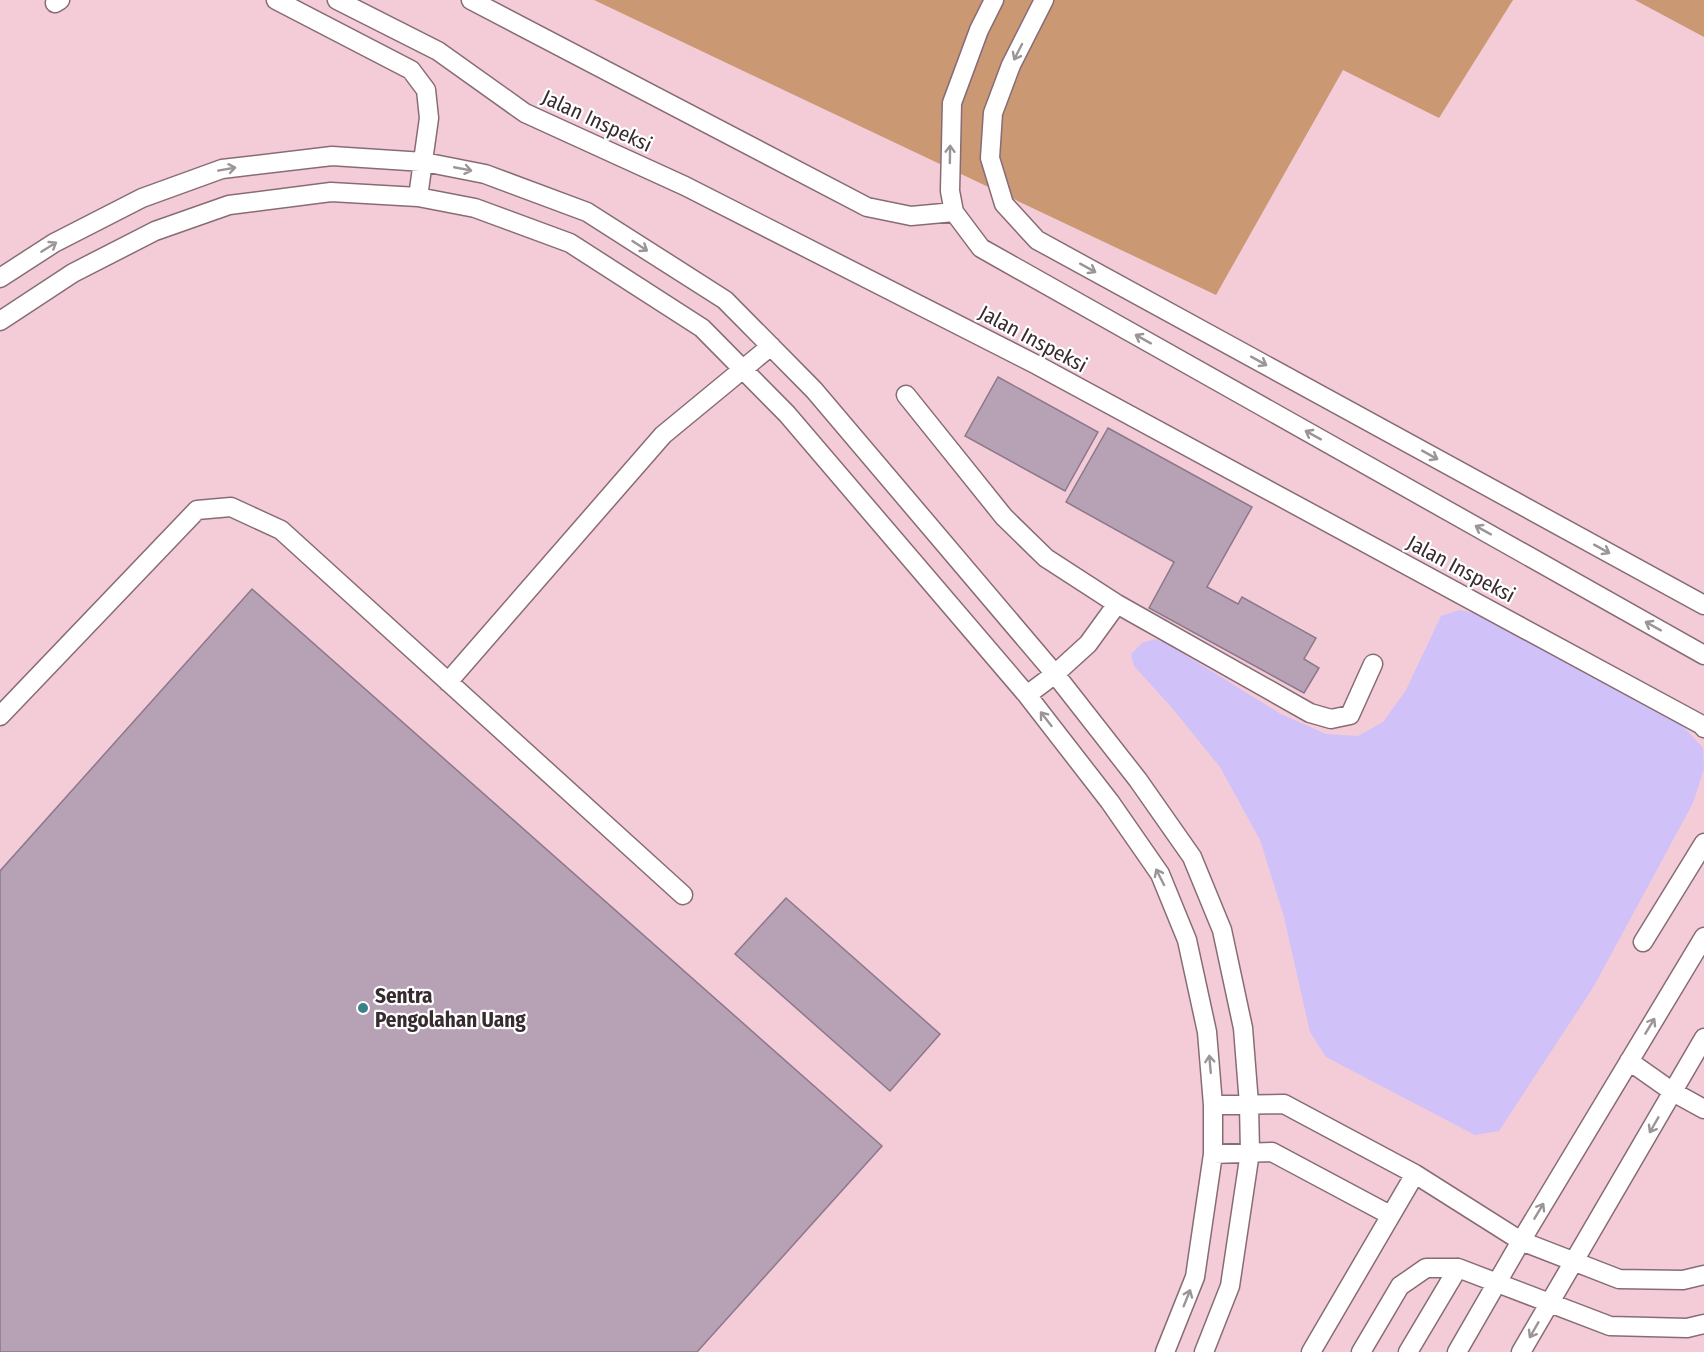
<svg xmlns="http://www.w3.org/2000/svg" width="1704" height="1352" font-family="'Fira Sans Condensed',sans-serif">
<rect width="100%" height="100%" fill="#fadbe4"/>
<path fill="#f3ccd8" d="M0,0H1704V1352H0Z"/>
<path fill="#ca9873" d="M594,0H1513L1439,118L1343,70L1216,295Z
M1635,0H1704V37Z"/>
<path fill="#d0c1f9" d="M1460,610L1483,615L1682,725L1703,748L1704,769L1693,803L1594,986L1499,1131L1475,1135L1326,1057L1310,1032L1284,917L1260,840L1220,767L1172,708L1134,666L1131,654L1142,643L1155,639L1169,645L1281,714L1326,734L1358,736L1383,722L1406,690L1441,616Z"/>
<path fill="#b6a1b5" stroke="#8c788b" stroke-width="1.5" d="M998,377L1098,432L1065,491L965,436Z
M1108,428L1252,507L1207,587L1238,604L1242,597L1316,638L1304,659L1319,668L1304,693L1149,608L1174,562L1066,502Z
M252,589L882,1146L697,1352H0V871Z
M786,898L940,1034L890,1091L735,954Z"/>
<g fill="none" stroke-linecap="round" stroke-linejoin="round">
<g stroke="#886c75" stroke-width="21">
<path id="lane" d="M276,0L411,70L426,90L429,118L418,197
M337,0L438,51L525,113L685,186L1037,365L1702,725L1704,728
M471,0L867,207L911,216L954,212
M994,0L979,30L952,103L950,191L954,212L981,248L1704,655
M1044,0L1011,65L993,113L990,158L1004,204L1037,240L1704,605
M55,3L60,0
M0,278L54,243L142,198L222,169L332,156L424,162L485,174L587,212L725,300L814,390L1055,674L1138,780L1192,857L1222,930L1243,1028L1249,1104L1250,1152L1230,1286L1204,1352
M0,321L73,273L155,231L229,205L331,192L418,197L475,208L570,243L702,328L787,414L1027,695L1110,802L1160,874L1187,940L1207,1032L1213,1105V1154L1195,1277L1165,1352
M906,395L1004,517L1046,558L1117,604L1310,713L1331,719L1350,715L1373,664
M448,682L663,435L771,346
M1027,695L1055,674L1088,644L1117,604
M0,716L197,510L231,507L281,530L683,895
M1643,942L1704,843
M1629,1061L1673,1092L1704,1109
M1213,1105L1284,1104L1415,1174L1521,1241L1619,1279L1683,1280L1704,1275
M1213,1154L1272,1152L1390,1215
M1311,1352L1415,1174
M1361,1352L1400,1286L1426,1268H1458L1610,1326L1687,1328L1704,1324
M1408,1352L1458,1268
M1457,1352L1521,1241L1704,937
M1521,1352L1704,1038"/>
</g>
<use href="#lane" stroke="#fff" stroke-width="18"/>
</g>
<defs><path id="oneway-shaft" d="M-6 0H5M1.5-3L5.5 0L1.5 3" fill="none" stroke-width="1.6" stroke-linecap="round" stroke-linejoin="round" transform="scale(1.5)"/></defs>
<g stroke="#9b9597">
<use href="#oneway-shaft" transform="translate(1018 52) rotate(117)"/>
<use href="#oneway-shaft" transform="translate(950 154) rotate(-89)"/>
<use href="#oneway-shaft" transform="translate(227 169) rotate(-10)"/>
<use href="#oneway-shaft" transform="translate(463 169) rotate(11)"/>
<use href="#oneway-shaft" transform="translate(640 246) rotate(33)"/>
<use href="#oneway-shaft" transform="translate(49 247) rotate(-32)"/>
<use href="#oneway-shaft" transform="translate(1088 268) rotate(29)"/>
<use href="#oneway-shaft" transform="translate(1143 339) rotate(-151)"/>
<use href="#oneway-shaft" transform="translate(1259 361) rotate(29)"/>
<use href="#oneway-shaft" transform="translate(1313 435) rotate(-151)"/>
<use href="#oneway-shaft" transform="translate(1430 455) rotate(29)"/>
<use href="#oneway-shaft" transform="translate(1483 530) rotate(-151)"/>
<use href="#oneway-shaft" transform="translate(1602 549) rotate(29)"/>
<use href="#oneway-shaft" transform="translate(1653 626) rotate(-151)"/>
<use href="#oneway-shaft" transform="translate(1046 719) rotate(-128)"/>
<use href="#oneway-shaft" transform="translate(1160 877) rotate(-117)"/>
<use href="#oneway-shaft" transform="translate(1650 1026) rotate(-59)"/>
<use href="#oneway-shaft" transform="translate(1210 1064) rotate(-95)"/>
<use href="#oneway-shaft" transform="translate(1654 1125) rotate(120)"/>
<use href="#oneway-shaft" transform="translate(1539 1211) rotate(-59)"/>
<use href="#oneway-shaft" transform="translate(1187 1298) rotate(-68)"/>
<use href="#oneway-shaft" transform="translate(1534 1330) rotate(120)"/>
</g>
<circle fill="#3a818a" stroke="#fff" stroke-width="2" cx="363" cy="1008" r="6"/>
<g text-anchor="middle" stroke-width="4.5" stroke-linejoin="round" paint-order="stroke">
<g font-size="21" fill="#372b2f" stroke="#fff">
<text transform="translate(597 121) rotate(25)" y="7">Jalan Inspeksi</text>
<text transform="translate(1033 339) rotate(28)" y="7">Jalan Inspeksi</text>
<text transform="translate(1461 569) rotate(28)" y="7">Jalan Inspeksi</text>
</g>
<g font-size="21" font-weight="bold" fill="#372b2f" stroke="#fff" text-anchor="start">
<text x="375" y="1003">Sentra<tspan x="375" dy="24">Pengolahan Uang</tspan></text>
</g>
</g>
</svg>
